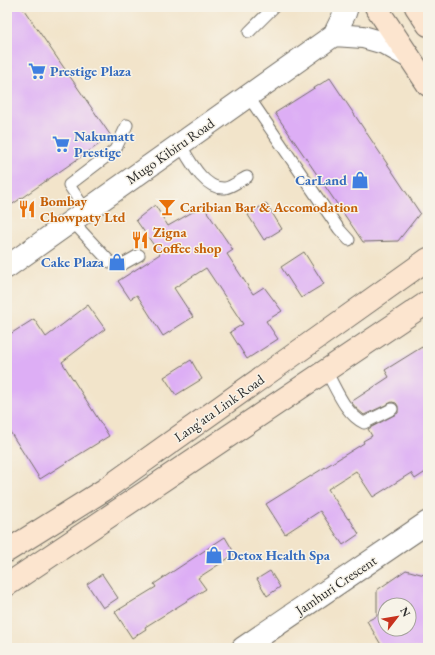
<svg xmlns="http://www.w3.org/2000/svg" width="435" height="655" font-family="'EB Garamond',serif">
<rect width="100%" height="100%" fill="#f7f3e8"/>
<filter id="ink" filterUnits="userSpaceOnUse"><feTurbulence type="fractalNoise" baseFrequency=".025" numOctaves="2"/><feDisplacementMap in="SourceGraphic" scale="8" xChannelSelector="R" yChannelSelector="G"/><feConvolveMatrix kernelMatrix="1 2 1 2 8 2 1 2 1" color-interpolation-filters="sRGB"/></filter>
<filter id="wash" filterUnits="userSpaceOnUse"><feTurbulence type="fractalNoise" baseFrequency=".012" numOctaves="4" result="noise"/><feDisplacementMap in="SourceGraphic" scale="16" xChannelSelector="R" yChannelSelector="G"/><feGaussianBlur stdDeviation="0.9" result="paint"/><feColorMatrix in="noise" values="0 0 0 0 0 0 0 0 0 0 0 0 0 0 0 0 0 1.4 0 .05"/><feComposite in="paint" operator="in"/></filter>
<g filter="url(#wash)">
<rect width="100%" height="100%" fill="#f2e4ca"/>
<g id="blocks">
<path fill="#ddaef5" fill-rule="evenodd" d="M7,7H22L111,136L7,208Z
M330,78L420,213L398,241L363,242L275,113Z
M266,203L282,229L264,240L248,215Z
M155,205L168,226L203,206L233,250L227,254L253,294L264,287L282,311L266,321L278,339L247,359L230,332L243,324L206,268L174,288L193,317L163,336L137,295L130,299L118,281L160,254L136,220Z
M304,252L324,284L301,298L281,267Z
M88,305L105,329L62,362L109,436L40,479L7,427V336L34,319L46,337Z
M422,347L428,355L427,471L415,479L411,473L373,497L356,471L328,489L348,519L349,518L359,534L343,545L320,511L285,534L266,504L364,443L363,441L372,436L368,429L398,413V406L396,403L392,402L364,415L357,409L351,402L389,377L385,370Z
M191,360L202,379L176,395L164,377Z
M225,537L235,554L198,578L206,589L145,627L146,629L132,638L115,612L156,587L154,584Z
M406,570L428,576V648H383L367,621L377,616V590ZM385,605H409V629H385Z
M270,571L280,587L267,596L257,579Z
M102,574L118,598L103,608L87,584Z"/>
</g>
</g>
<g filter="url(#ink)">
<use href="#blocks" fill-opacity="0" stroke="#716c63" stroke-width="1"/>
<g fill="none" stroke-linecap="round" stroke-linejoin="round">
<g stroke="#716c63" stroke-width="13">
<path id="lane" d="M249,32L274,7
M248,96L339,229L349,240
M180,144C189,159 204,190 225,188C232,187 240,180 247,177
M86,211L69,185L115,150L127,125
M72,221L110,262L123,264L139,255
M326,371C336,388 345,414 364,423L392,409"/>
</g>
<g stroke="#716c63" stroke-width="24">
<path id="street" d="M334,35L363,37L384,43L409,57
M7,267L334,35L345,13L347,7
M243,648L428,522"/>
</g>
<g stroke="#716c63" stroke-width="24">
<path id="secondary" d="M376,7L428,85
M416,7L428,25
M7,551L104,490L428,259
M7,585L428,302"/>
</g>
<use href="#lane" stroke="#fff" stroke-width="11"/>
<use href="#street" stroke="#fff" stroke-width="22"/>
<use href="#secondary" stroke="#fce5cf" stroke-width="22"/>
</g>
</g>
<defs>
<g id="supermarket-bare" transform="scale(1.38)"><path d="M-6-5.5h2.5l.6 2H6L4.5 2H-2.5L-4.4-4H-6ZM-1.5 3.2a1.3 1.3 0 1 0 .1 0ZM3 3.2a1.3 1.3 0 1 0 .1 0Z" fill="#3f7fe0" stroke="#f7f3e8" stroke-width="2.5" paint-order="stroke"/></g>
<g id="shop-bare" transform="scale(1.38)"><path d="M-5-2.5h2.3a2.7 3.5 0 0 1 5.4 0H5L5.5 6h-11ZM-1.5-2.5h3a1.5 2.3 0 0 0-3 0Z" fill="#3f7fe0" stroke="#f7f3e8" stroke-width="2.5" paint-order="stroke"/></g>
<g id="bar-bare" transform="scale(1.38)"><path d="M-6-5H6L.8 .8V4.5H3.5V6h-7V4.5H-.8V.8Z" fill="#e8710a" stroke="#f7f3e8" stroke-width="2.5" paint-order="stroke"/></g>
<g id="restaurant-bare" transform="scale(1.38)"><path d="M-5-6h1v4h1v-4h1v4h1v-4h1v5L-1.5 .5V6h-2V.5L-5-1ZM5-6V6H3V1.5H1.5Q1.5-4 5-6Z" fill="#e8710a" stroke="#f7f3e8" stroke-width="2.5" paint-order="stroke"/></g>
</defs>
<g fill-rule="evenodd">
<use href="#supermarket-bare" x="37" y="71"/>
<use href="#supermarket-bare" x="61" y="144"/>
<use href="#shop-bare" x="360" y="180"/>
<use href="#bar-bare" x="167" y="207"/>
<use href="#restaurant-bare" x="27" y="209"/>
<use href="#restaurant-bare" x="140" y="240"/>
<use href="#shop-bare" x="117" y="262"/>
<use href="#shop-bare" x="214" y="555"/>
</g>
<g text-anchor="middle" stroke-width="3" stroke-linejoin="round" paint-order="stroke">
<g font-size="14" font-weight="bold" fill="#366cbe" stroke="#f7f3e8" text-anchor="start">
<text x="50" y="76">Prestige Plaza</text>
<text x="74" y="141">Nakumatt<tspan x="74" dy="16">Prestige</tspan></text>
<text x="347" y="185" text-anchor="end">CarLand</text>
<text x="104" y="267" text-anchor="end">Cake Plaza</text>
<text x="227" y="560">Detox Health Spa</text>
</g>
<g font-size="14" fill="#2b2b2b" stroke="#f7f3e8">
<text transform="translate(170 151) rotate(-35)" y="5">Mugo Kibiru Road</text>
<text transform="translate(219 408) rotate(-35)" y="5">Lang'ata Link Road</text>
<text transform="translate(336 585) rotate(-34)" y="5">Jamhuri Crescent</text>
</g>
<g font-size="14" font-weight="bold" fill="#c56008" stroke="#f7f3e8" text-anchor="start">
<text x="40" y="206">Bombay<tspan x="40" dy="16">Chowpaty Ltd</tspan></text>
<text x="180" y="212">Caribian Bar &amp; Accomodation</text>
<text x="153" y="237">Zigna<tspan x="153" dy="16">Coffee shop</tspan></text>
</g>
</g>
<rect width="435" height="655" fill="none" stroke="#f7f3e8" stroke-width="24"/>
<g transform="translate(397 617) rotate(59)"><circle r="19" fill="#f7f3e8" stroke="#a5a39c"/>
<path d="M0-3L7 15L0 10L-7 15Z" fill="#c8321e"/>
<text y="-6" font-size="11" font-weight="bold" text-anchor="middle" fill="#2b2b2b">N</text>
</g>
</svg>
